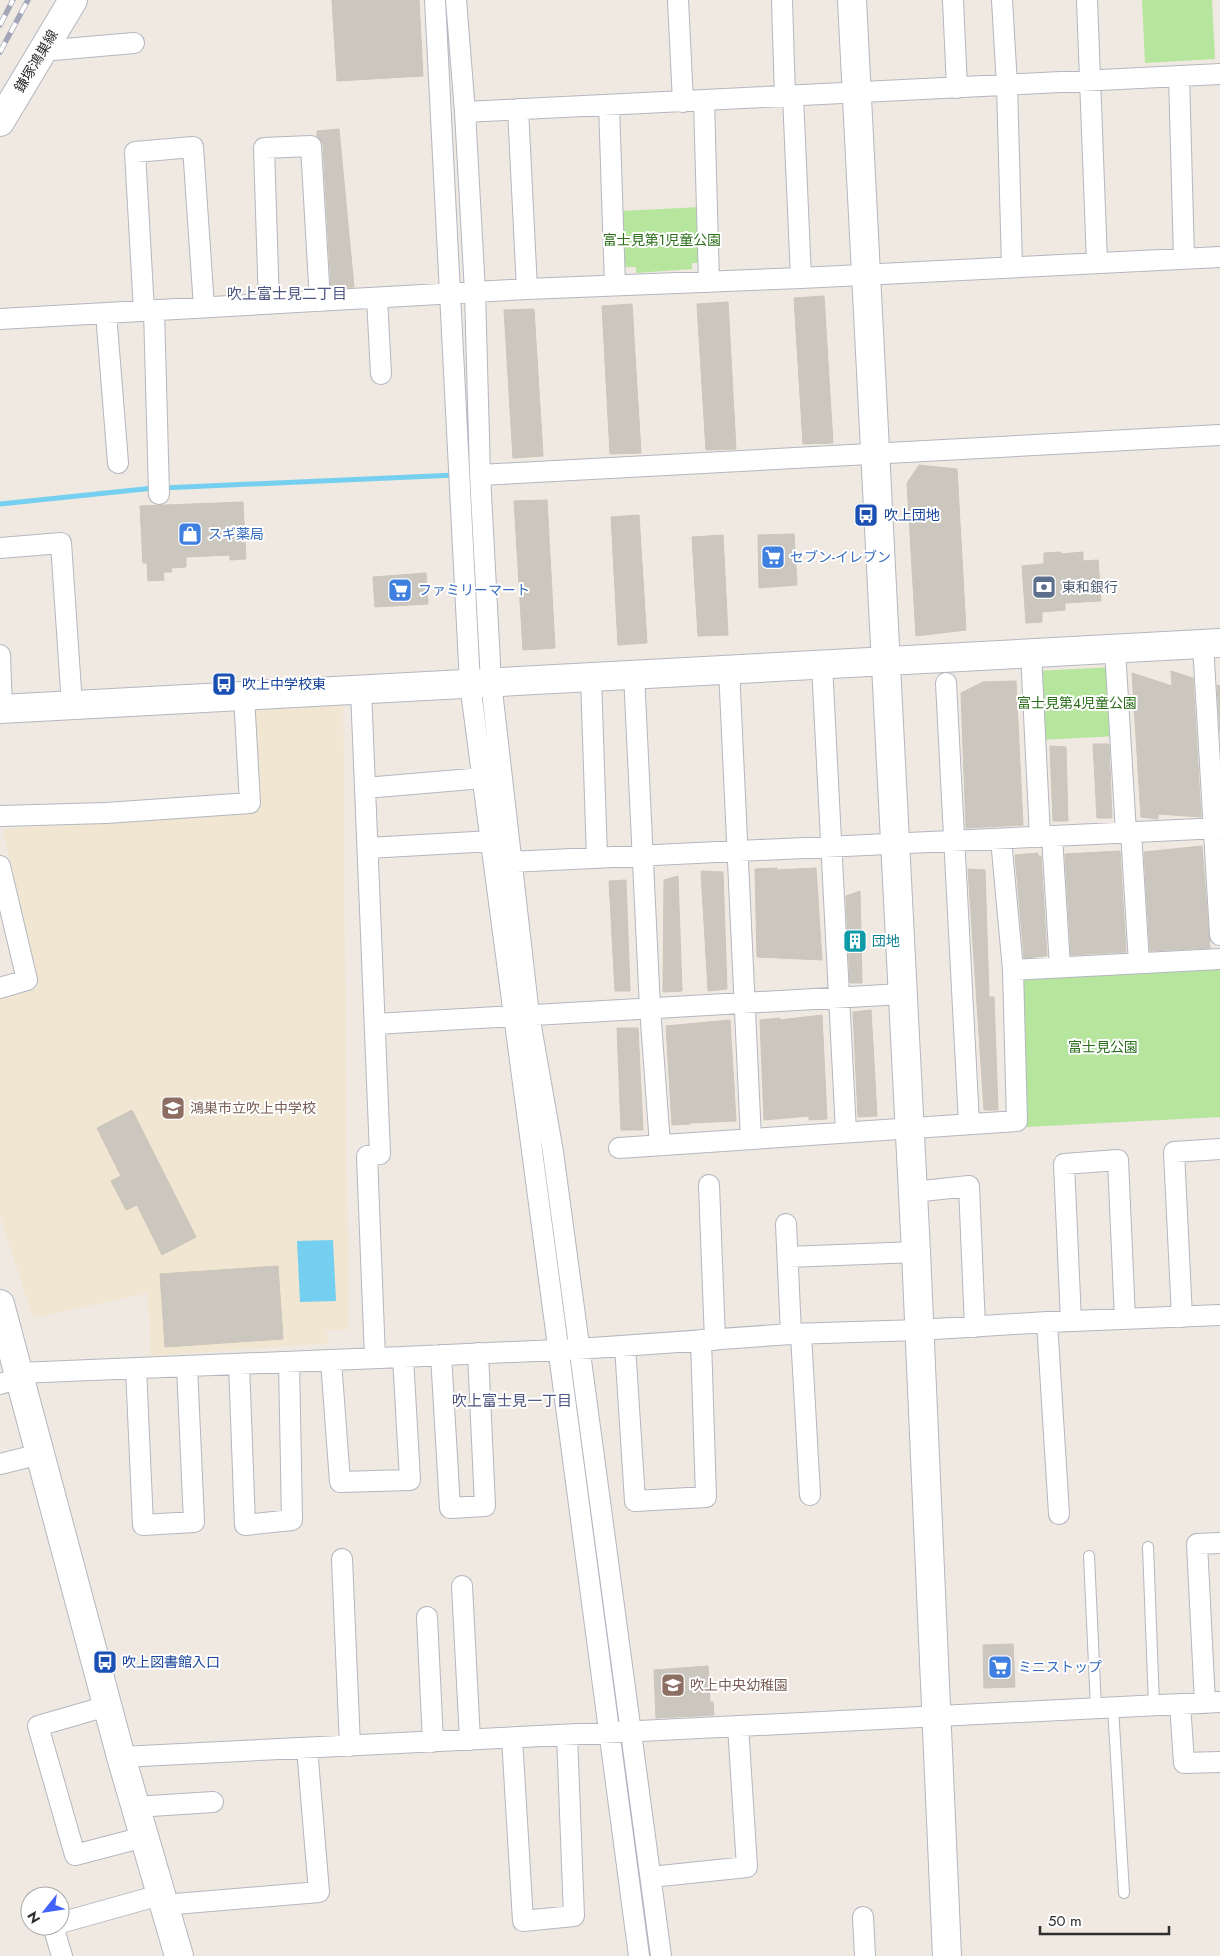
<svg xmlns="http://www.w3.org/2000/svg" width="1220" height="1956" font-family="Jost,'Noto Sans JP',sans-serif">
<rect width="100%" height="100%" fill="#efe9e1"/>
<path fill="#f0e6d1" d="M343,705L348,1330L326,1331L329,1343L151,1356L148,1293L33,1318L0,1216V999L39,988L3,829L258,808L256,708Z"/>
<path fill="#b6e59e" d="M1142,0H1212L1215,59L1145,63Z
M701,207L703,263H692V269L636,273V267H623L621,211Z
M1114,667L1117,736L1039,740L1036,671Z
M1220,966V1117L1026,1127L1019,993L1021,981L1026,977Z"/>
<path fill="#75cff0" d="M333,1240L336,1301L300,1302L297,1241Z"/>
<g fill="none" stroke-linecap="round" stroke-linejoin="round">
<path stroke="#75cff0" stroke-width="5" d="M162,488L456,475
M0,504L154,488
M473,551L478,625
M483,702L486,729
M561,1290L568,1339
M570,1358L578,1410"/>
</g>
<path fill="#cbc7bf" stroke="#cbc5ba" d="M332,0H419L423,76L337,81Z
M339,129L354,287L331,288L323,145L317,136V131Z
M824,296L833,443L803,444L794,298Z
M728,302L736,449L706,450L697,304Z
M632,304L641,453L610,454L602,306Z
M534,309L543,456L513,458L504,310Z
M919,465L957,469L966,630L916,636L907,483Z
M547,500L555,648L523,650L514,501Z
M243,502L246,559L230,560V555L186,557V567L171,568L172,572H163L164,580L148,581L147,563H143L140,506Z
M639,515L647,643L618,645L611,517Z
M794,534L797,585L759,588L758,535Z
M723,535L728,635L698,636L692,537Z
M1061,552V554L1083,552V561L1098,560L1101,601L1065,603V610L1042,612V622L1026,623L1022,566L1044,564V553Z
M426,573L428,604L375,607L373,577Z
M1171,671L1193,678L1201,817L1158,814V819L1141,817L1132,673L1172,686Z
M1016,681L1023,825L966,828L961,693L983,682Z
M1217,685L1220,686V731Z
M1093,744H1109L1112,818H1097Z
M1050,746L1066,747L1068,821H1053Z
M1202,846L1210,948L1150,951L1144,852Z
M1120,851L1126,952L1071,955L1065,854Z
M1038,853V856H1041L1047,956L1024,958L1015,855Z
M777,868V870L816,868L822,960L757,957L755,869Z
M968,869L985,870L989,997H994L998,1110H984Z
M701,871L723,872L727,989L708,991Z
M678,876L682,991L663,992L664,880Z
M626,880L630,991H615L609,881Z
M860,891L862,983H850L846,896Z
M871,1010L877,1116L858,1117L853,1012Z
M822,1015L827,1119L809,1120V1116L764,1120L760,1020L780,1018V1020Z
M730,1020L736,1121L690,1123V1124L672,1125L666,1026Z
M617,1028H638L643,1130H621Z
M132,1110L196,1237L162,1255L137,1205L126,1210L111,1181L121,1176L97,1128Z
M278,1266L283,1339L165,1347L160,1274Z
M1013,1644L1015,1687L984,1688L983,1645Z
M708,1666L710,1702H713L714,1715L656,1718L654,1670Z"/>
<g fill="none" stroke-linecap="round" stroke-linejoin="round">
<g stroke="#b4b7c1" stroke-width="12">
<path id="lane" d="M1148,1547L1154,1705
M1089,1556L1096,1708
M1113,1707L1124,1893"/>
</g>
<g stroke="#b4b7c1" stroke-width="22">
<path id="street" d="M435,0L470,684L639,1956
M456,0L465,112L475,292L480,475L491,682L529,1015L553,1152L661,1956
M678,0L683,102
M782,0L785,97
M953,0L957,88
M1002,0L1007,85L1012,266
M1087,0L1097,262
M42,51L134,43
M1179,76L1184,258
M793,96L801,278
M704,101L709,282
M609,105L615,285
M518,109L527,289
M465,112L1220,74
M377,298L381,374
M269,304L264,148L311,146L320,301
M154,310L159,494
M144,311L135,152L193,147L204,307
M106,313L118,463
M0,319L527,289L801,278L1220,257
M480,475L1220,435
M0,548L61,543L72,705
M1203,644L1220,935
M1115,649L1126,833
M1031,653L1040,837
M0,655L2,709
M822,665L846,1132
M729,669L751,1139
M634,674L650,1008L660,1145
M591,677L597,858
M946,683L969,1123
M361,690L380,1154L367,1156L375,1358
M365,788L483,778
M0,816L106,813L250,803L244,696
M1131,832L1139,963
M1052,836L1060,967
M368,848L492,841
M510,862L1220,828
M0,866L27,980L0,988
M1013,970L1220,959
M375,1024L902,994
M619,1148L1017,1121L1013,970L1001,839
M709,1185L715,1340
M913,1192L969,1186L975,1327
M786,1224L791,1334
M788,1257L916,1252
M1182,1317L1174,1152L1220,1149
M1071,1321L1064,1164L1118,1160L1125,1319
M1047,1322L1059,1514
M801,1334L810,1495
M625,1346L635,1501L706,1497L701,1340
M441,1355L450,1508L485,1506L478,1353
M331,1361L340,1482L410,1480L403,1357
M239,1364L245,1525L292,1520L289,1362
M136,1368L143,1525L194,1522L187,1366
M19,1373L403,1357L578,1349L791,1334L919,1330L1047,1322L1220,1315
M0,1384L20,1378
M0,1464L40,1454
M342,1559L350,1746
M462,1586L470,1740
M427,1617L433,1742
M1205,1703L1197,1544L1220,1543
M1180,1704L1184,1763L1220,1762
M107,1706L38,1726L75,1855L144,1837
M512,1738L523,1921L574,1916L567,1735
M121,1757L1220,1702
M135,1807L213,1802
M651,1877L747,1867L738,1726
M163,1905L319,1892L307,1748
M863,1917L865,1956
M60,1923L160,1895
M53,1926L62,1956"/>
</g>
<g stroke="#b4b7c1" stroke-width="30">
<path id="secondary" d="M852,0L916,1252L947,1956
M0,122L73,0
M0,709L1220,643
M0,1304L121,1757L179,1956"/>
</g>
<use href="#lane" stroke="#fff" stroke-width="10"/>
<use href="#street" stroke="#fff" stroke-width="20"/>
<use href="#secondary" stroke="#fff" stroke-width="28"/>
<g stroke="#a3a6b8" stroke-width="5.5">
<path id="rail" d="M0,25L13,0
M0,52L28,0"/>
</g>
<use href="#rail" stroke="#fff" stroke-width="4" stroke-dasharray="11" stroke-linecap="butt"/>
</g>
<defs>
<g id="bus-square" transform="scale(1.25)"><rect x="-9" y="-9" width="18" height="18" rx="4" fill="#1a4fb4" stroke="#fff"/><path d="M-5-6H5V4H4V6H2V4H-2V6H-4V4H-5ZM-3.5-4V0h7V-4ZM-3.5 1.2v1.5H-2V1.2ZM2 1.2v1.5H3.5V1.2Z" fill="#fff"/></g>
<g id="shop-square" transform="scale(1.25)"><rect x="-9" y="-9" width="18" height="18" rx="4" fill="#3f7fe0" stroke="#fff"/><path d="M-5-2.5h2.3a2.7 3.5 0 0 1 5.4 0H5L5.5 6h-11ZM-1.5-2.5h3a1.5 2.3 0 0 0-3 0Z" fill="#fff"/></g>
<g id="supermarket-square" transform="scale(1.25)"><rect x="-9" y="-9" width="18" height="18" rx="4" fill="#3f7fe0" stroke="#fff"/><path d="M-6-5.5h2.5l.6 2H6L4.5 2H-2.5L-4.4-4H-6ZM-1.5 3.2a1.3 1.3 0 1 0 .1 0ZM3 3.2a1.3 1.3 0 1 0 .1 0Z" fill="#fff"/></g>
<g id="bank-square" transform="scale(1.25)"><rect x="-9" y="-9" width="18" height="18" rx="4" fill="#5c6f8a" stroke="#fff"/><path d="M-6-4H6V4H-6ZM0-2.3a2.3 2.3 0 1 0 0 4.6a2.3 2.3 0 1 0 0-4.6Z" fill="#fff"/></g>
<g id="building-square" transform="scale(1.25)"><rect x="-9" y="-9" width="18" height="18" rx="4" fill="#0f9aa8" stroke="#fff"/><path d="M-4-6H4V6H1V3H-1V6H-4ZM-2.5-4.3h1.7v1.8h-1.7ZM.8-4.3h1.7v1.8H.8ZM-2.5-1h1.7V.8h-1.7ZM.8-1h1.7V.8H.8Z" fill="#fff"/></g>
<g id="school-square" transform="scale(1.25)"><rect x="-9" y="-9" width="18" height="18" rx="4" fill="#8d6e63" stroke="#fff"/><path d="M0-5L7-2L0 1L-7-2ZM-4 1L0 2.5L4 1V4Q0 6-4 4Z" fill="#fff"/></g>
</defs>
<g fill-rule="evenodd">
<use href="#bus-square" x="866" y="515"/>
<use href="#shop-square" x="190" y="534"/>
<use href="#supermarket-square" x="773" y="557"/>
<use href="#bank-square" x="1044" y="587"/>
<use href="#supermarket-square" x="400" y="590"/>
<use href="#bus-square" x="224" y="684"/>
<use href="#building-square" x="855" y="941"/>
<use href="#school-square" x="173" y="1108"/>
<use href="#bus-square" x="105" y="1662"/>
<use href="#supermarket-square" x="1000" y="1667"/>
<use href="#school-square" x="673" y="1685"/>
</g>
<g text-anchor="middle" stroke-width="4" stroke-linejoin="round" paint-order="stroke">
<g font-size="14" fill="#2e2e2e" stroke="#fff">
<text transform="translate(36 61) rotate(-59)" y="5">鎌塚鴻巣線</text>
</g>
<g font-size="14" fill="#2c6e1b" stroke="#fff">
<text x="662" y="245">富士見第1児童公園</text>
<text x="1077" y="708">富士見第4児童公園</text>
<text x="1103" y="1052">富士見公園</text>
</g>
<g font-size="14" fill="#164399" stroke="#fff" text-anchor="start">
<text x="884" y="520">吹上団地</text>
<text x="242" y="689">吹上中学校東</text>
<text x="122" y="1667">吹上図書館入口</text>
</g>
<g font-size="14" fill="#366cbe" stroke="#fff" text-anchor="start">
<text x="208" y="539">スギ薬局</text>
<text x="790" y="562">セブン-イレブン</text>
<text x="418" y="595">ファミリーマート</text>
<text x="1018" y="1672">ミニストップ</text>
</g>
<g font-size="14" fill="#4e5e75" stroke="#fff" text-anchor="start">
<text x="1062" y="592">東和銀行</text>
</g>
<g font-size="14" fill="#0d838f" stroke="#fff" text-anchor="start">
<text x="872" y="946">団地</text>
</g>
<g font-size="14" fill="#785e54" stroke="#fff" text-anchor="start">
<text x="190" y="1113">鴻巣市立吹上中学校</text>
<text x="690" y="1690">吹上中央幼稚園</text>
</g>
<g font-size="15" fill="#4d5680" stroke="#fff">
<text x="287" y="299">吹上富士見二丁目</text>
<text x="512" y="1406">吹上富士見一丁目</text>
</g>
</g>
<g transform="translate(45 1911) rotate(240)"><circle r="24" fill="#ffffff" stroke="#ababab"/>
<path d="M0-4L9 19L0 12L-9 19Z" fill="#4264fb"/>
<text y="-8" font-size="14" font-weight="bold" text-anchor="middle" fill="#2e2e2e">N</text>
</g>
<path d="M1040 1926v8h129v-8" fill="none" stroke="#2e2e2e" stroke-width="2.5"/>
<text x="1048" y="1926" font-size="15" fill="#2e2e2e" stroke="#ffffff" stroke-width="4" paint-order="stroke">50 m</text>
</svg>
